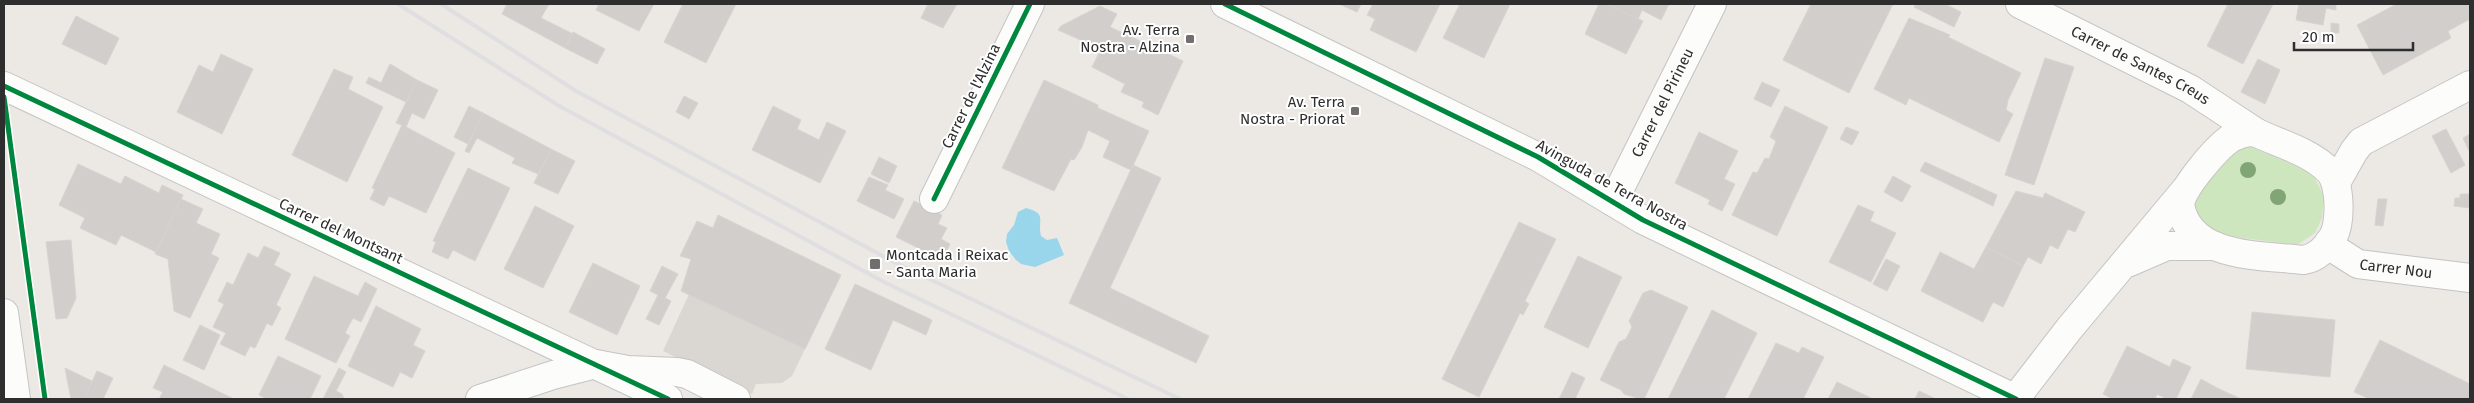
<svg xmlns="http://www.w3.org/2000/svg" width="2474" height="403" font-family="'Fira Sans',sans-serif">
<rect width="100%" height="100%" fill="#ece8e4"/>
<path fill="#cee6be" d="M2249,146L2312,173L2324,196L2322,218L2315,233L2297,245L2212,234L2194,211V201L2198,192L2229,155Z"/>
<path fill="#dad6d2" d="M689,294L805,349L792,376L782,383L756,384L752,394L663,351Z"/>
<path fill="#99d6ec" d="M1026,208C1048,214 1037,220 1041,236L1047,240L1057,238L1064,255L1035,267L1021,264L1016,260L1009,251L1006,242L1007,234L1014,225L1018,212Z"/>
<path fill="#d1cecb" stroke="#d7d4d0" d="M507,4H549L541,18L573,34L565,48L502,14Z
M599,4H654L639,31L596,10Z
M683,4H736L706,63L664,42Z
M928,4H957L943,28L921,18Z
M1339,4H1361L1357,12Z
M1373,4H1440L1416,52L1370,30L1375,19L1367,15Z
M1460,4H1510L1484,58L1443,38Z
M1599,4H1606L1643,21L1626,54L1585,34Z
M1607,4H1669L1661,20L1642,10L1638,19Z
M1811,4H1893L1849,93L1783,60Z
M1916,4H1945L1961,12L1954,27L1914,7Z
M2228,4H2273L2243,64L2207,46Z
M2299,4H2336V10L2326,8L2323,25L2296,20Z
M2397,4H2470V19L2448,31L2451,38L2383,75L2357,25Z
M1100,6L1117,14L1110,27L1183,61L1158,115L1142,107L1144,102L1121,92L1125,84L1092,67L1101,49L1058,30L1061,26Z
M76,16L119,38L106,65L62,44Z
M1909,18L1950,35L1948,37L2021,73L2008,100L2006,110L2013,114L1999,142L1909,98L1906,105L1874,89Z
M2331,23L2339,24V33H2331Z
M573,32L605,49L597,64L565,48Z
M221,54L253,69L222,134L177,112L199,65L213,72Z
M2045,58L2074,67L2034,185L2005,175Z
M2258,59L2280,70L2265,104L2241,92Z
M390,64L417,80L406,102L366,83L369,77L381,83Z
M334,69L353,77L348,89L383,107L347,182L292,155Z
M417,80L438,90L424,119L412,113L406,127L455,153L426,213L389,196L384,206L370,199L375,189L372,188L402,125L396,123Z
M1044,80L1098,105V108L1149,131L1131,170L1103,157L1110,141L1088,130L1082,147L1074,160L1071,159L1054,191L1002,168Z
M1762,82L1780,90L1771,107L1754,99Z
M684,96L698,103L689,119L676,112Z
M469,106L483,113L468,144L454,137Z
M773,106L801,120L797,129L819,140L827,122L846,131L820,183L752,150Z
M1785,106L1828,127L1777,236L1732,215L1753,172L1757,173L1765,158L1769,159L1776,141L1770,137Z
M483,113L551,149L538,174L512,163L515,158L477,138L469,153L465,151Z
M1846,127L1859,132L1852,145L1840,139Z
M2446,129L2465,165L2451,173L2432,136Z
M1699,132L1738,151L1724,179L1735,184L1722,211L1708,204L1710,200L1675,183Z
M2470,134V153L2463,138Z
M551,149L575,161L558,194L534,183Z
M879,157L897,166L889,183L871,174Z
M1925,162L1973,184L1968,194L1920,171Z
M78,164L121,184L125,176L159,193L162,185L183,195L156,252L121,235L116,245L80,228L85,218L59,205Z
M1133,165L1161,178L1110,288L1209,336L1196,363L1069,303Z
M468,168L510,188L475,261L453,250L448,259L432,252L436,242L433,241Z
M1893,176L1911,186L1902,202L1884,192Z
M869,177L888,185L885,190L904,199L894,219L857,201Z
M1973,184L1997,195L1993,206L1968,194Z
M2016,191L2043,198L2045,193L2085,212L2075,232L2068,229L2058,249L2050,245L2041,264L2028,257L2023,266L1986,247Z
M2460,194H2470V208L2454,206L2455,198H2460Z
M181,199L203,209L196,223L220,234L211,254L219,258L190,318L174,311L168,259L155,254Z
M2378,199H2387L2383,226L2375,225Z
M914,201L942,215L938,224L947,228L941,239L950,244L942,260L896,237Z
M1858,205L1874,212L1870,221L1896,233L1871,282L1829,262Z
M535,206L574,226L543,288L504,269Z
M718,215L841,275L805,349L681,291L691,259L680,256L697,221L713,228Z
M1519,222L1556,239L1525,301L1529,304L1523,315L1520,313L1479,397L1442,379Z
M71,240L76,298L67,318L56,319L46,242Z
M264,246L280,253L274,265L291,274L276,305L281,308L272,326L267,323L255,348L250,346L245,356L220,344L226,333L213,327L224,304L218,301L227,282L233,285L248,253L258,258Z
M1986,247L2023,266L2003,307L1993,302L1983,322L1921,291L1940,252L1974,269Z
M1578,256L1622,277L1588,348L1544,327Z
M1886,259L1900,266L1887,291L1873,284Z
M593,263L640,286L617,335L569,312Z
M662,266L678,274L665,298L671,301L659,325L646,319L658,295L650,291Z
M314,276L358,296L365,282L377,289L361,322L353,318L345,333L350,336L336,363L285,339Z
M855,284L932,320L926,335L893,320L871,370L825,349Z
M1651,290L1688,307L1644,399H1641L1624,394L1621,390L1600,380L1619,342L1626,339L1632,327L1629,321L1643,293Z
M376,306L421,329L413,345L425,351L412,378L400,372L393,387L348,366Z
M1712,310L1757,333L1724,399H1668Z
M2252,312L2335,320L2330,377L2246,369Z
M200,325L220,335L204,370L183,360Z
M2380,340L2470,384V399H2370L2354,392Z
M1776,343L1799,353L1802,347L1824,357L1803,399H1748Z
M2127,346L2170,367L2173,359L2191,367L2176,399H2167L2157,394L2155,399H2113L2103,394Z
M278,356L321,376L310,399H267L259,395Z
M164,365L232,398V399H159L163,392L153,388Z
M65,368L92,381L84,399H71Z
M339,368L346,372L336,391L342,394L344,399H323Z
M97,371L113,378L103,399H84Z
M1572,372L1585,378L1575,399H1559Z
M2201,379L2217,388L2241,399H2191Z
M1837,382L1873,399H1828Z
M1919,391L1936,399H1915Z"/>
<g fill="none" stroke-linecap="round" stroke-linejoin="round">
<g stroke="#c5c4c5" stroke-width="30">
<g id="street">
<path d="M1225,4L1538,157L1643,220L2016,399"/>
<path id="s1" d="M2020,4L2190,89L2257,133"/>
<path d="M4,86L668,399"/>
<path d="M2250,132L2257,133C2280,144 2311,152 2329,171C2341,183 2341,223 2333,237C2327,248 2316,258 2304,260C2261,255 2188,259 2180,204C2183,187 2216,148 2231,138C2237,135 2243,133 2250,132Z"/>
<path d="M2336,183L2354,151L2361,142L2470,85"/>
<path d="M934,199L1030,4"/>
<path id="s2" d="M1613,202L1712,4"/>
<path id="s3" d="M2329,242L2336,250L2358,264L2470,278"/>
<path d="M2130,262L2167,246H2215"/>
<path d="M480,399L553,375L596,364L628,370L677,372L687,374L736,399"/>
<path d="M2015,399L2069,329L2186,189"/>
</g>
</g>
<g stroke="#c5c4c5" stroke-width="30">
<path id="secondary" d="M4,313L16,399"/>
</g>
<use href="#street" stroke="#fcfcfb" stroke-width="28"/>
<use href="#secondary" stroke="#fcfcfb" stroke-width="28"/>
<path stroke="#dfdfe1" stroke-width="4" d="M398,4L561,107L886,283L1128,399
M441,4L576,91L894,262L1180,399"/>
<g stroke="#fff" stroke-width="8">
<path id="cycleway" d="M1225,4L1538,157L1643,220L2016,399
M4,86L668,399
M4,97L45,399
M934,199L1030,4"/>
</g>
<use href="#cycleway" stroke="#00873e" stroke-width="5"/>
</g>
<g fill="#82a575">
<circle cx="2248" cy="170" r="8"/>
<circle cx="2278" cy="197" r="8"/>
</g>
<g fill="#706f6e" stroke="#fff" stroke-width="2">
<rect x="1185" y="34" width="10" height="10" rx="2.5"/>
<rect x="1350" y="106" width="10" height="10" rx="2.5"/>
<rect x="869" y="258" width="12" height="12" rx="2.5"/>
</g>
<g text-anchor="middle" stroke-width="4" stroke-linejoin="round" paint-order="stroke">
<g font-size="15" fill="#2e2e2e" stroke="#fff" text-anchor="end">
<text x="1180" y="35">Av. Terra<tspan x="1180" dy="17">Nostra - Alzina</tspan></text>
<text x="1345" y="107">Av. Terra<tspan x="1345" dy="17">Nostra - Priorat</tspan></text>
<text x="886" y="260" text-anchor="start">Montcada i Reixac<tspan x="886" dy="17">- Santa Maria</tspan></text>
</g>
<g font-size="15" fill="#2e2e2e" stroke="#fff">
<text dy="5" stroke="none"><textPath href="#s1" startOffset="135">Carrer de Santes Creus</textPath></text>
<text transform="translate(971 96) rotate(-64)" y="5">Carrer de l'Alzina</text>
<text dy="5" stroke="none"><textPath href="#s2" startOffset="111">Carrer del Pirineu</textPath></text>
<text transform="translate(1612 185) rotate(29)" y="5">Avinguda de Terra Nostra</text>
<text transform="translate(341 231) rotate(25)" y="5">Carrer del Montsant</text>
<text dy="5" stroke="none"><textPath href="#s3" startOffset="75">Carrer Nou</textPath></text>
</g>
</g>
<rect width="2474" height="403" fill="none" stroke="#2e2e2e" stroke-width="10"/>
<path d="M2294 42v8h119v-8" fill="none" stroke="#2e2e2e" stroke-width="2.5"/>
<text x="2302" y="42" font-size="15" fill="#2e2e2e" stroke="#ffffff" stroke-width="4" paint-order="stroke">20 m</text>
</svg>
